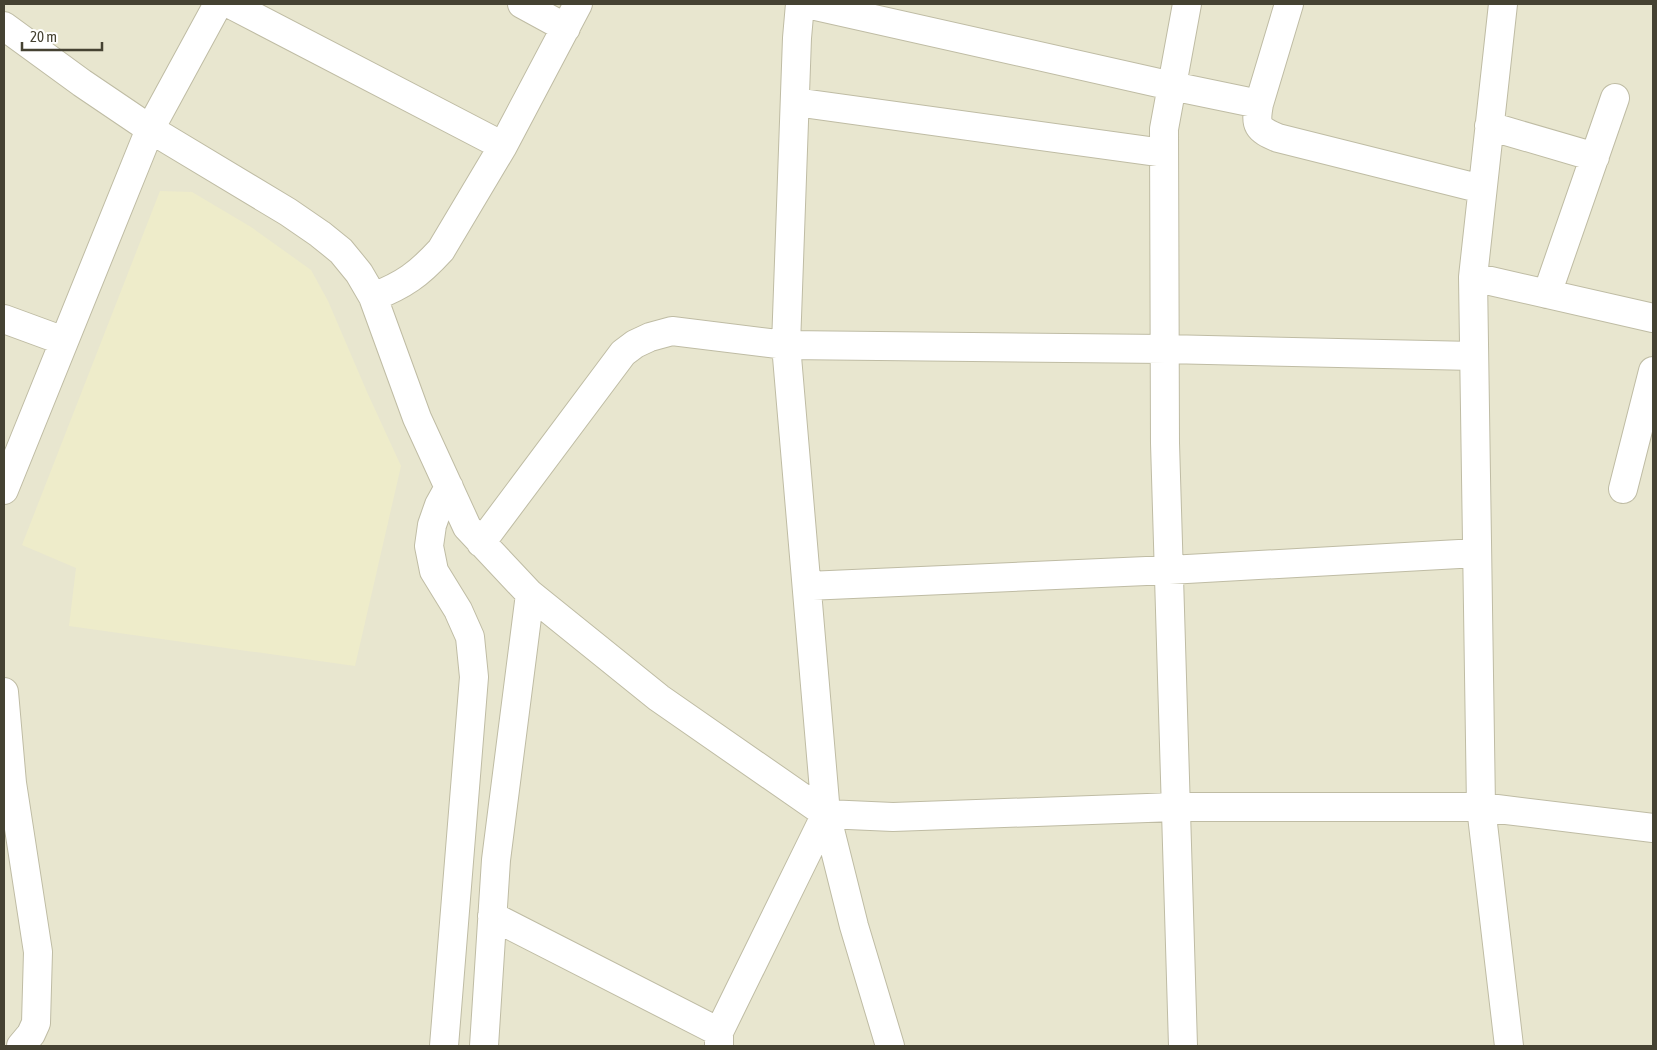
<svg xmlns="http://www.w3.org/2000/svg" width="1657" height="1050" font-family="'Asap Condensed',sans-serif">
<rect width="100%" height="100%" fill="#f3f2e2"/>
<path fill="#e8e6cf" d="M4,4H1653V1046H4Z"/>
<path fill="#eeecca" d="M160,191L192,192L251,227L311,270L328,301L367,392L401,466L355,666L69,626L76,568L22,545Z"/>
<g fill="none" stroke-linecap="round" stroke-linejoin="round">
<g stroke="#bfbca4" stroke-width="30">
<path id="street" d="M230,4L503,146
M522,4L566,28
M800,4L797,38L786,345L826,814L854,926L890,1046
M807,4L1172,86L1259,104C1255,126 1257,129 1278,138L1482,189
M1503,4L1473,277L1481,807L1509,1046
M4,26L82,83L150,129L288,212L320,234L341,251L359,273L373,297L417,418L467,527L530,594L659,698L826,814L893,817L1175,807H1481L1653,828
M795,102L1164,153
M1259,104L1289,4
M1489,126L1595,157
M1473,277L1653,318
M1547,294L1615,98
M373,297C404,285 419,274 441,250L503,146L578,4
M4,319L64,341
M1623,489L1653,371
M4,490L150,129L218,4
M481,543L623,353L635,344L650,337L672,331L786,345L1165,349L1474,356
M807,586L1169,570L1477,553
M4,692L12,783L38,952L36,1023L31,1034L21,1046
M492,916L719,1032
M444,1046L474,677L470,637L458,610L434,571L429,546L432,525L439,505L449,487
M484,1046L496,860L530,594
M719,1046V1032L826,814
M1183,1046L1165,443L1164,129L1187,4"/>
</g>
<use href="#street" stroke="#fff" stroke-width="28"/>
</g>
<rect width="1657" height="1050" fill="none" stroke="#454232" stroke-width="10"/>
<path d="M22 42v8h80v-8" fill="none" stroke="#454232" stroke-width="2.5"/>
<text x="30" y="42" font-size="15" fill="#454232" stroke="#ffffff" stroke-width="4" paint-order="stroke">20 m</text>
</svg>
